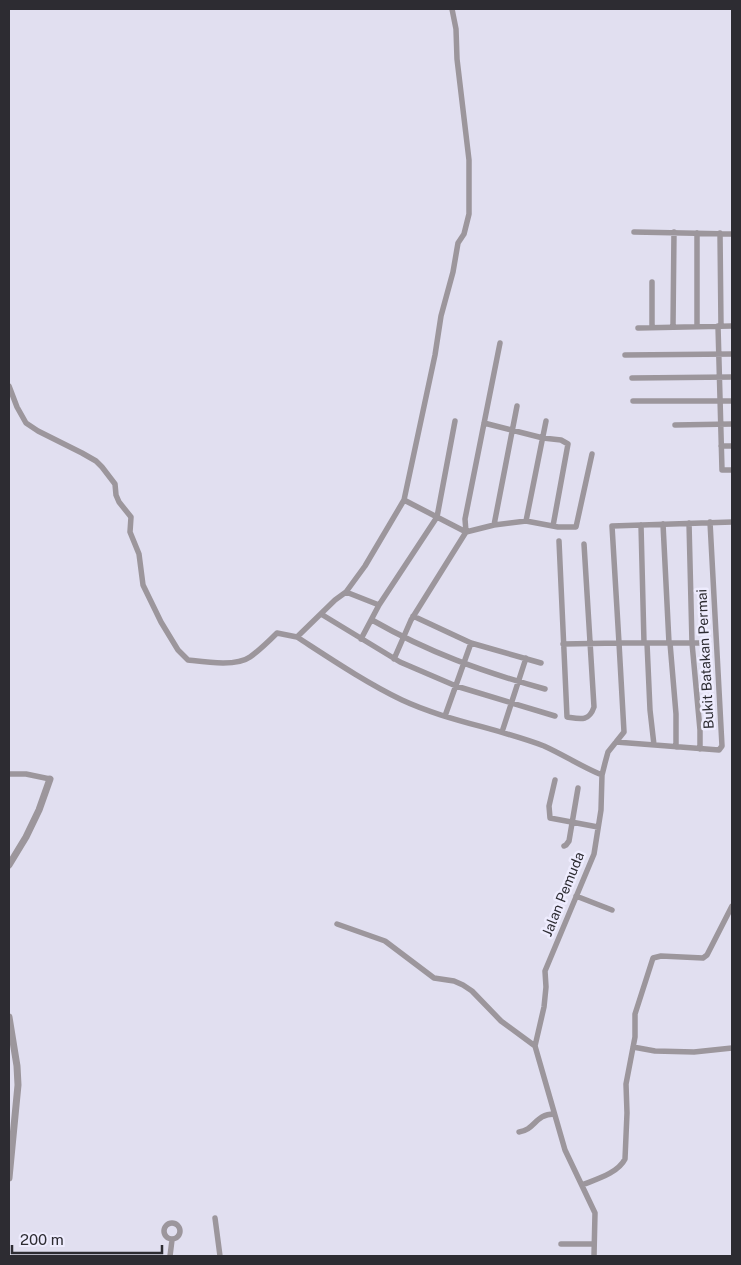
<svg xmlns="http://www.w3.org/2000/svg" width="741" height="1265" font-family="'Public Sans',sans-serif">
<rect width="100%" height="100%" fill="#e1dff0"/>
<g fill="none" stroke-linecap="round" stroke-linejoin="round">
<path stroke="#9c969c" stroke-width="5.5" d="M634,232L732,234
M697,233V326
M720,233L721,326
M718,326L722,470H732
M652,327V282
M673,327L674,232
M638,328L732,326
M625,355L732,354
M632,378L732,377
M9,386L17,407L26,423L38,431L82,453L96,461L102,467L115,484L116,495L119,502L131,517L130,532L139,554L143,585L161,622L178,650L188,660C205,662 236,667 250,657C260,650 269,641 277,633L297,637C331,659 365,682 402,700C447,721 497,728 544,746C564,755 582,767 602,775
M633,401H732
M484,423L543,438L561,440L568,444L553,526
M675,425L732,424
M721,446H732
M404,500L466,532
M526,521L546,421
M663,524L669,643
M494,525L526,521L558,527H576L592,454
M641,525L644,643
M466,532L465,519L500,343
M559,541L567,717C580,719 589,722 594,707L584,544
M346,592L379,605
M321,614L400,662L456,686L555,716
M413,616L471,643L541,663
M372,620C428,652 483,672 545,689
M297,637L335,600L346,592L365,566L404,500L435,355L441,316L453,272L458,243L464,234L469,214V160L457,59L456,29L452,9
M361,639L379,605L437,517L455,421
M647,643L650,710L654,745
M670,643L676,714V747
M563,644L619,643L612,526L732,522
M394,659L411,620L466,532L494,525L517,406
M445,716L471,643
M502,732L526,658
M616,742L719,750L722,746L710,522
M700,749V730L692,643H704
M9,774H26L50,779
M555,780L549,806L550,818L598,827
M564,846L566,845L569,841L578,788
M576,896L612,910
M337,924L385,941L434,978L454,981L463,985L472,991L501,1021L535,1046
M633,1047L655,1051L694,1052L732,1048
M519,1132C535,1130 535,1114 554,1114
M582,1185C597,1179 618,1173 625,1159L627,1113L626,1084L635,1037V1014L653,958L661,956L703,958L707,955L732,906
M215,1218L220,1256
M164 1231a8 8 0 1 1 16 0a8 8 0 1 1-16 0Z
M561,1244H594
M170,1256L172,1240
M594,1256L595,1213L565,1150L535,1046L544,1007L546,987L545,971L594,854L601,810L602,775L605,763L608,752L624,732L619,643H692L689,523"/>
<path stroke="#9c969c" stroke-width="7" d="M9,865L26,837L39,810L50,779
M9,1017L17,1066L18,1085L9,1178"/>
</g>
<g text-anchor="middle" stroke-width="5" stroke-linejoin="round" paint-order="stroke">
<g font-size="14" fill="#2d2c32" stroke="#eeecfe">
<text transform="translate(705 659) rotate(-93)" y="5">Bukit Batakan Permai</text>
<text transform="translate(563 894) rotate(-68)" y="5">Jalan Pemuda</text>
</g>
</g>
<rect width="741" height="1265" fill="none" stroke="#2d2c32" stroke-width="20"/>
<path d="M12 1245v8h150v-8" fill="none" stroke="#2d2c32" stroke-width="2.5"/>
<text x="20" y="1245" font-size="15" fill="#2d2c32" stroke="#eeecfe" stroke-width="4" paint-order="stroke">200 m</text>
</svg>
